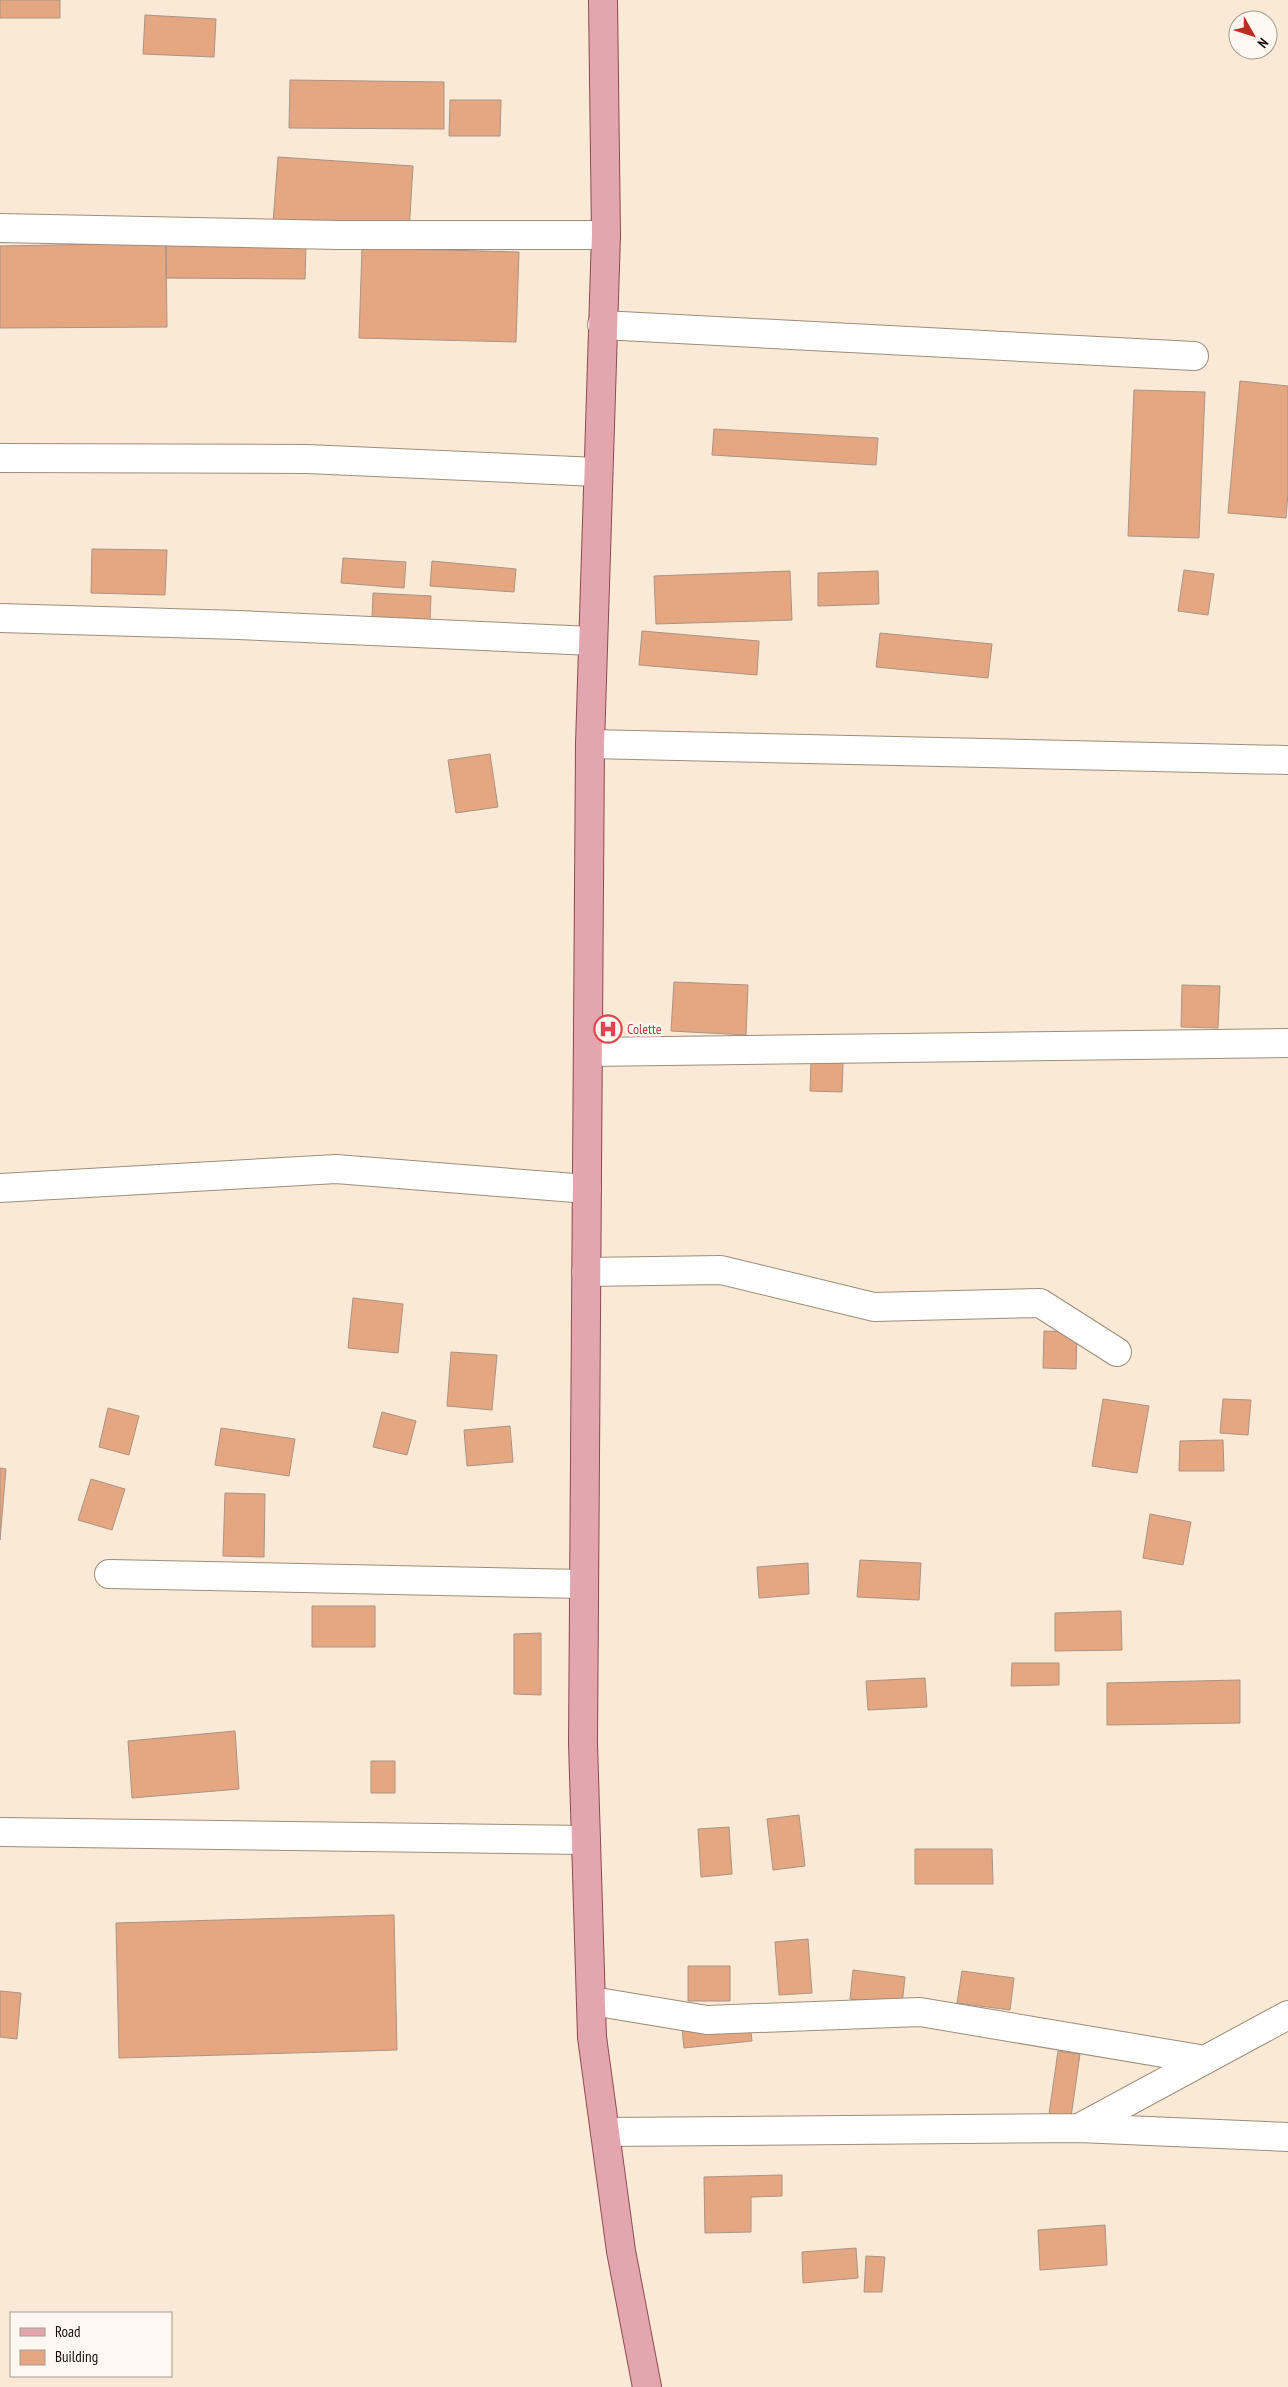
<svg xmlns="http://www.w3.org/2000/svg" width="1288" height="2387" font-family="'PT Sans Narrow',sans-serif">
<rect width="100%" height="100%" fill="#fae9d4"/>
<path fill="#e5a781" stroke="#aa9386" d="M0,0H60V18H0Z
M145,15L216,19L214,57L143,54Z
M290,80L444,82V129L289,128Z
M450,100H501L500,136H449Z
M278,157L413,166L409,232L273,223Z
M166,243L167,327L0,328V246Z
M166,243L306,245L305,279L166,278Z
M362,248L519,252L516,342L359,338Z
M1240,381L1288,386V493L1286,518L1228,513Z
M1134,390L1205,392L1199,538L1128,536Z
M714,429L878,438L876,465L712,455Z
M92,549L167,550L165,595L91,593Z
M343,558L406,562L404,588L341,583Z
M432,561L516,569L514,592L430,586Z
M1184,570L1214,574L1208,615L1178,611Z
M790,571L792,620L656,624L654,576Z
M878,571L879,604L818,606V573Z
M373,593L431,596L430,620L372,618Z
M642,631L759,641L757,675L639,665Z
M880,633L992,644L988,678L876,667Z
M490,754L498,807L456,813L448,760Z
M674,982L748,985L746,1035L671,1031Z
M1182,985L1220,986L1218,1028L1181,1027Z
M811,1061L843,1063L842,1092L810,1091Z
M353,1298L403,1304L398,1353L348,1348Z
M1044,1331L1077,1332L1076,1369L1043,1368Z
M451,1352L497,1355L492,1410L447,1406Z
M1103,1399L1149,1406L1137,1473L1092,1466Z
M1223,1399L1251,1400L1248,1435L1220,1433Z
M108,1408L139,1416L129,1455L99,1447Z
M382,1412L416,1421L407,1455L373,1447Z
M510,1426L513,1462L467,1466L464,1430Z
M221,1428L295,1439L289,1476L215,1465Z
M1223,1440L1224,1471H1179L1180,1441Z
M0,1468L6,1469L0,1540Z
M91,1479L125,1489L112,1530L78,1520Z
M225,1493L265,1494L264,1557L223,1556Z
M1150,1514L1191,1522L1183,1565L1143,1558Z
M860,1560L921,1563L919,1600L857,1597Z
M808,1563L809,1594L759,1598L757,1567Z
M312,1606H375V1647H312Z
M1121,1611L1122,1650L1055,1651V1613Z
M541,1633V1695L514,1694V1634Z
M1012,1663H1059V1685L1011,1686Z
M925,1678L927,1707L868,1710L866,1681Z
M1240,1680V1723L1107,1725V1683Z
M235,1731L239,1789L132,1798L128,1741Z
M371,1761H395V1793H371Z
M799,1815L805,1866L773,1870L767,1819Z
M729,1827L732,1874L701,1877L698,1829Z
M915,1849H992L993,1884H915Z
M394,1915L397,2050L119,2058L116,1923Z
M808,1939L812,1993L779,1995L775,1942Z
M688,1966H730V2001H688Z
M853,1970L905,1977L902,2005L850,1999Z
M962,1971L1014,1978L1010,2010L957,2003Z
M0,1991L21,1993L17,2039L0,2037Z
M749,2012L752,2041L684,2048L681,2019Z
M1058,2051L1080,2054L1071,2117L1049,2114Z
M782,2175V2196L751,2197V2232L705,2233L704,2177Z
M1105,2225L1107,2265L1040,2270L1038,2230Z
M856,2248L858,2278L803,2283L802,2252Z
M866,2256L885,2257L882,2292H864Z"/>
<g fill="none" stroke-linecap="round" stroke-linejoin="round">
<g stroke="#9c8d7a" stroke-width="30">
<path id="minor" d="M0,228L338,235H606
M602,325L1194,356
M0,458L307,459L597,472
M0,618L238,625L592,641
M590,744L1288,760
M588,1052L1288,1043
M0,1188L336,1169L587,1189
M586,1272L721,1270L874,1307L1040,1303L1117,1352
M109,1574L584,1584
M0,1832L586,1840
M592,2001L707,2020L920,2012L1205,2060
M1079,2128L1288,2137
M605,2132L1079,2128L1288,2015"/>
</g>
<g stroke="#8f4a52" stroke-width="30">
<path id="major" d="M603,0L606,235L590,744L583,1743L592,2037L621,2251L647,2387"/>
</g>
<use href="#minor" stroke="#fff" stroke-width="28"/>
<use href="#major" stroke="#e3a6af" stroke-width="28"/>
</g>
<defs>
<g id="hospital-ring" transform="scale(1.4375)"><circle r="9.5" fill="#fff8f0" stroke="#e0444e" stroke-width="1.5"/><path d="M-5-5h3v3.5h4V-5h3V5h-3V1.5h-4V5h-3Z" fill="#e0444e"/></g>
</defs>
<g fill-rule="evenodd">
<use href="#hospital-ring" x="608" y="1029"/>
</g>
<g text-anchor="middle" stroke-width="5" stroke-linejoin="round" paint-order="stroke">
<g font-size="14" fill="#be3a42" stroke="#fff8f0" text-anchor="start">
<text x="627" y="1034">Colette</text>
</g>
</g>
<rect x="10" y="2312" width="162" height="65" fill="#fff8f0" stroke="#a19b93"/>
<rect x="20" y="2328" width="25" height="8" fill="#e3a6af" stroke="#a19b93"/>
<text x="55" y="2337" font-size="15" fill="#150f08">Road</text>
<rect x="20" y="2350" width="25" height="15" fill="#e5a781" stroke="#a19b93"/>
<text x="55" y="2362" font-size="15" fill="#150f08">Building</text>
<g transform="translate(1253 35) rotate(129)"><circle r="24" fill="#fff8f0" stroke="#a19b93"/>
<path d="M0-4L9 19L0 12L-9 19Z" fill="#ba2d1f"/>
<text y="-8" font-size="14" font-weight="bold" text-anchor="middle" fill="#150f08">N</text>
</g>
</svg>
